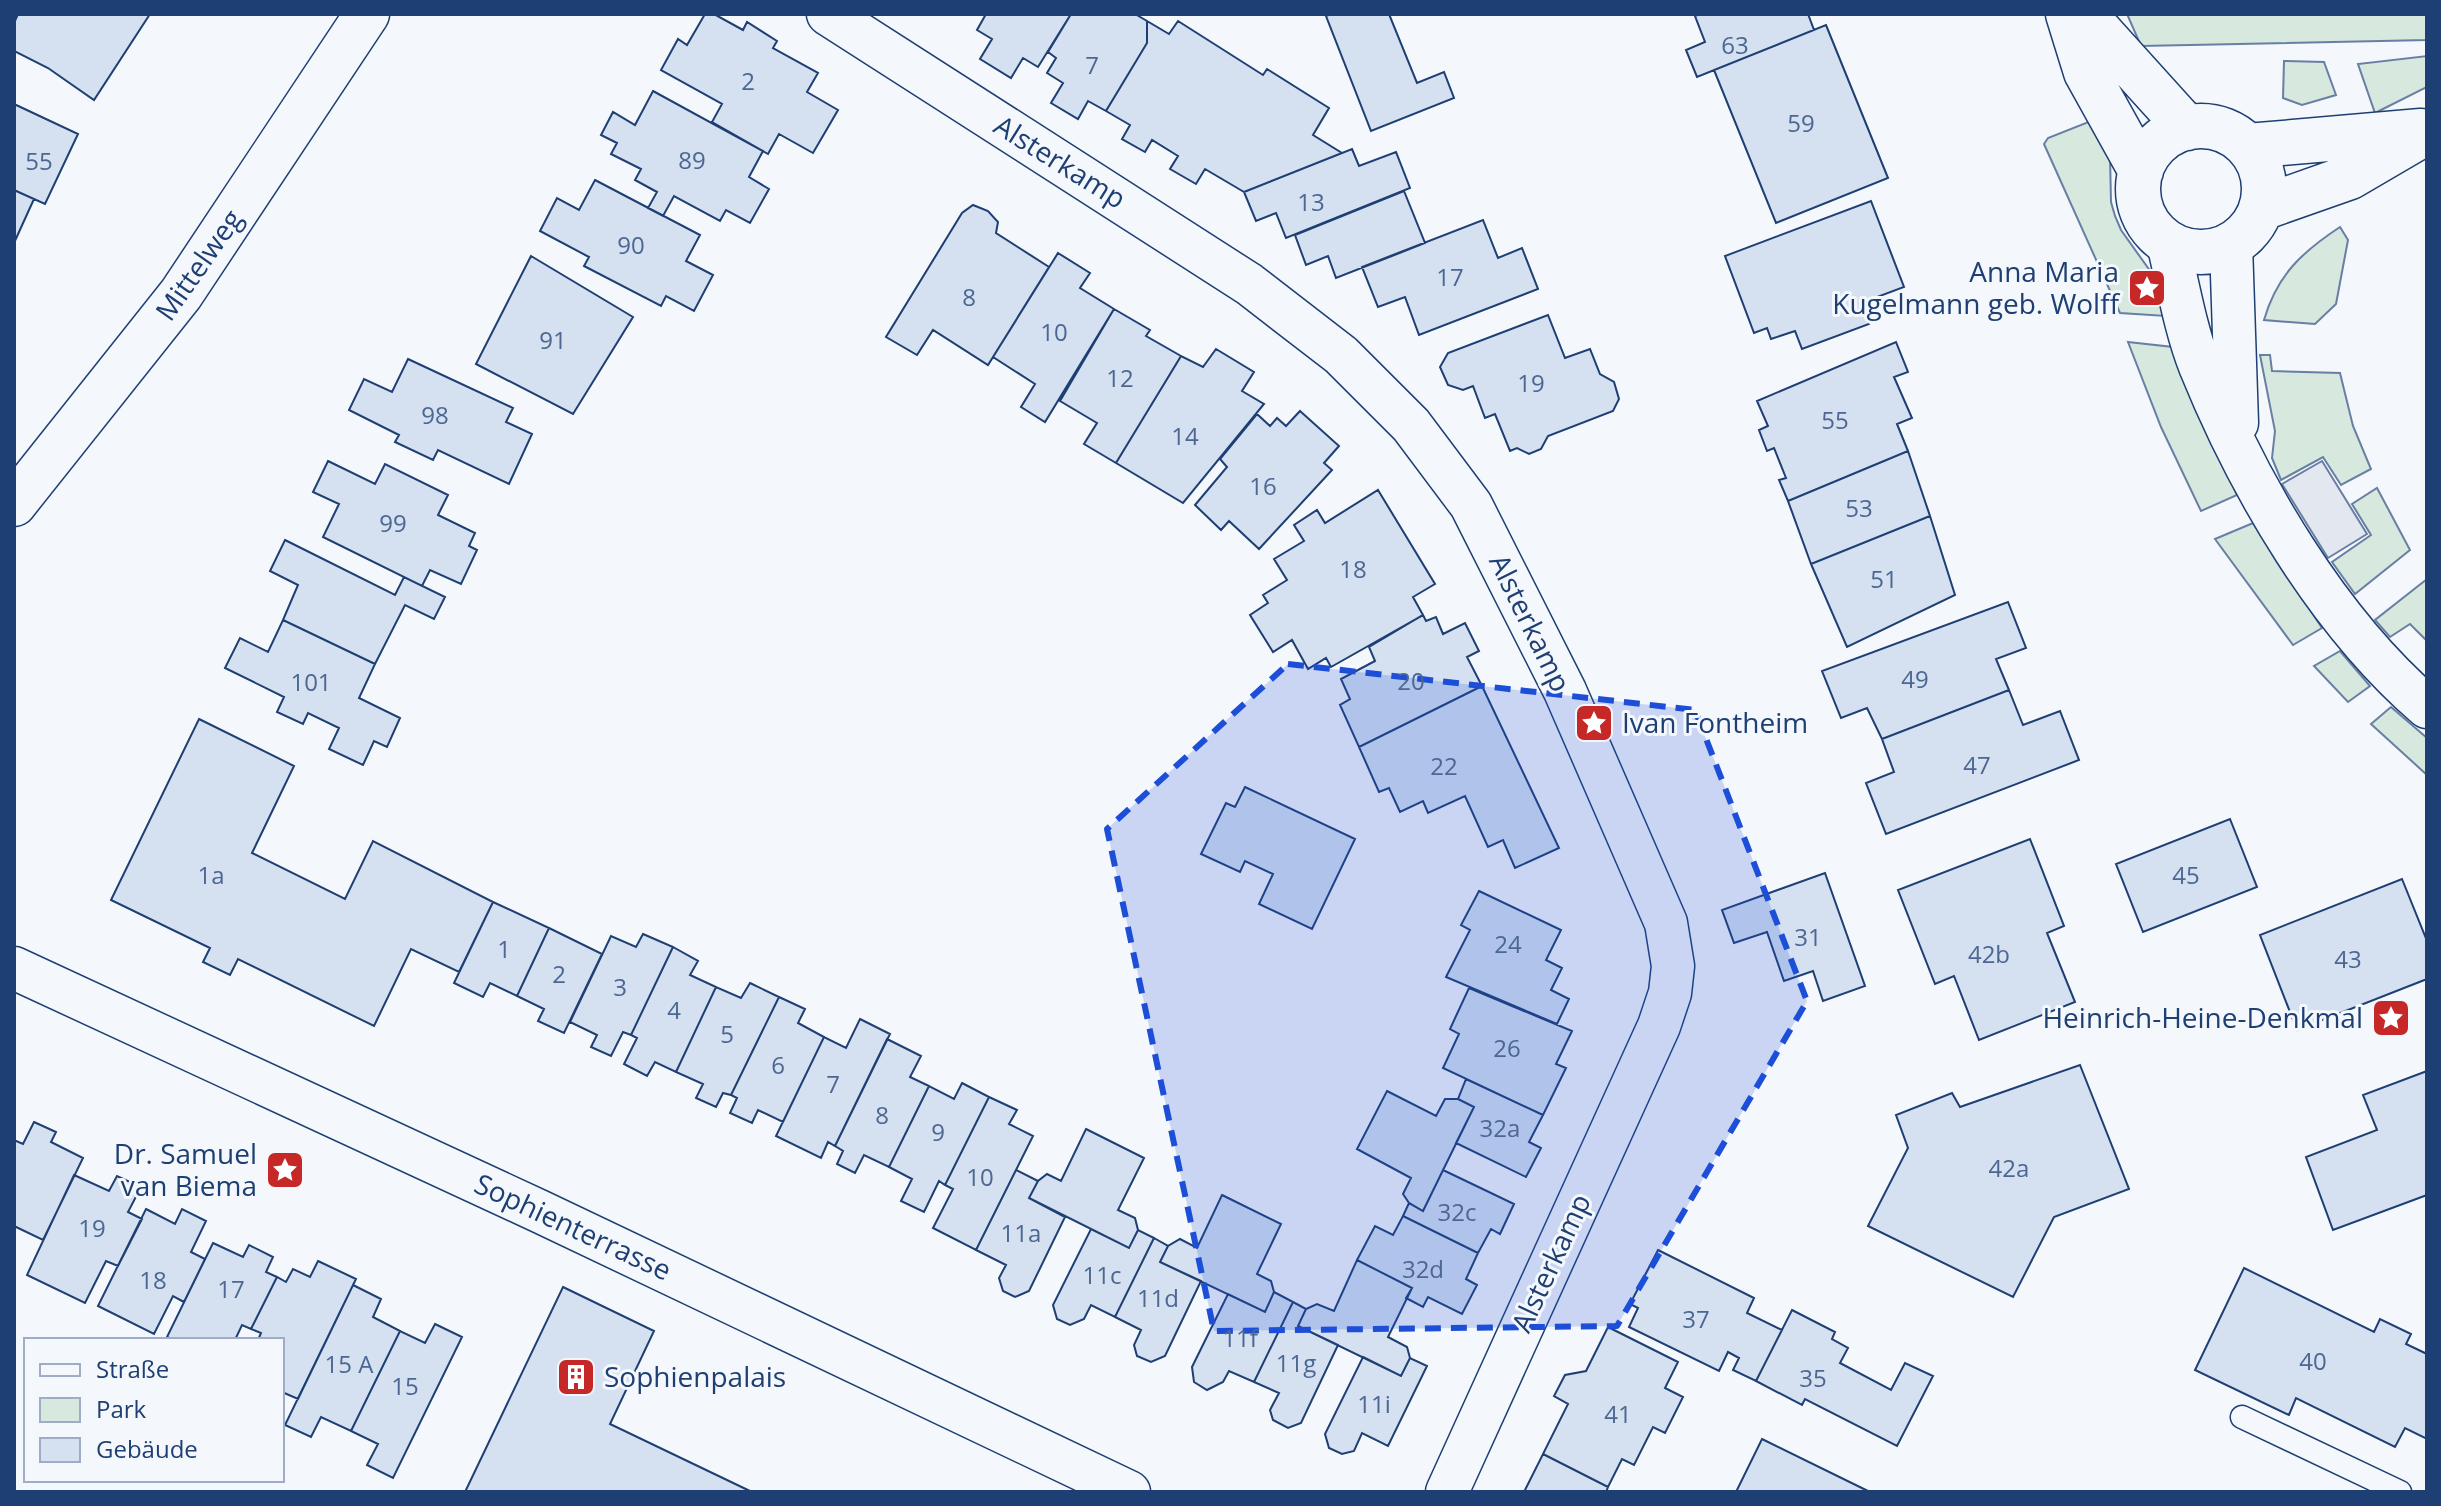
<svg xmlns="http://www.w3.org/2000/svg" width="2441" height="1506" font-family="'Open Sans',sans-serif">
<rect width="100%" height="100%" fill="#f4f7fb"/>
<path fill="#d7e8df" stroke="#687fa3" stroke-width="2" d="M2127,14H2427V40L2141,46Z
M2427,56V87L2375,113L2358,64Z
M2284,61L2324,62L2336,95L2302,105L2283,98Z
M2096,119L2110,156L2111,202L2115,216L2121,230L2158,282L2166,316L2120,313L2044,144L2048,138Z
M2340,227L2348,240L2336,304L2315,324L2264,320C2277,275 2302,252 2340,227Z
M2128,342L2173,347C2190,398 2216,445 2237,495L2201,511L2161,427Z
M2260,355H2270L2272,371L2340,373L2353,426L2371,469L2341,485L2323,457L2281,480L2272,458L2275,431Z
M2377,488L2410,550L2355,594L2332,562L2371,535L2352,504Z
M2253,523L2322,628L2293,645L2215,539Z
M2427,579V641L2410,624L2390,637L2375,620Z
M2340,651L2370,686L2348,702L2314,666Z
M2391,707L2427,738V775L2371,724Z"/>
<path fill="#e3e8f0" stroke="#687fa3" stroke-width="2" d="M2322,461L2367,534L2328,558L2282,484Z"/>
<path fill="#d5e0f0" stroke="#1d3f73" stroke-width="2" d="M18,14H150L94,100L48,68L14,51V23Z
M705,14H714L743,30L747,22L777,41L773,48L818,73L807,92L838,110L813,153L779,134L768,154L712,122L722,104L661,70L678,39L687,45Z
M986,14H1071L1038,67L1023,58L1011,78L980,59L992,39L977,30Z
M1071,14H1135L1147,21V43L1106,111L1088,101L1078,119L1051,103L1063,83L1047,73L1056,58L1048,52Z
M1331,14H1389L1417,83L1444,72L1454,98L1371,131L1326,16Z
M1700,14H1808L1814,30L1697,77L1686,50L1705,42L1695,16Z
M1147,21L1169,34L1178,21L1263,75L1267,69L1329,108L1313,135L1342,153L1244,192L1205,169L1196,184L1170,169L1178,156L1152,140L1145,152L1122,139L1130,125L1106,111L1147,43Z
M1826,25L1888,178L1776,223L1714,70Z
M653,91L763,151L749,177L769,189L750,223L726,210L720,221L674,196L663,216L648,208L657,192L635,180L641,169L611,154L617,143L601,135L613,112L635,125Z
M14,104L78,134L45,204L14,190Z
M1352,149L1359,166L1396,152L1410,188L1286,238L1276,213L1256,221L1244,192Z
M595,180L700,235L686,261L713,275L694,311L666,296L661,306L584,266L589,257L540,231L557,198L579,210Z
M14,190L34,199L14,243Z
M1404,191L1425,243L1336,278L1328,256L1306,265L1295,235Z
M1871,201L1904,287L1861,303L1869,324L1802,349L1795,331L1771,339L1767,328L1754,333L1725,256Z
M973,205L988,211L998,222L996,233L1049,267L988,365L933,330L917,355L886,337L962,213Z
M1483,220L1498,258L1522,248L1538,289L1419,335L1405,297L1378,307L1362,267Z
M1058,253L1090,273L1080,288L1114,309L1045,422L1021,407L1035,384L993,357Z
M531,256L633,317L573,414L476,364Z
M1114,309L1150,330L1146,336L1181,356L1116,463L1084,444L1097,423L1060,401Z
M1548,315L1565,358L1590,349L1600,374L1614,382L1619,399L1613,411L1548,436L1541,449L1529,454L1517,448L1510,451L1495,414L1485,418L1473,386L1463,390L1448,385L1440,367L1448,353Z
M1896,342L1908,372L1894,377L1912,418L1897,424L1908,451L1788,501L1779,480L1786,478L1774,448L1767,451L1759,430L1768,426L1757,401Z
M1216,349L1254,372L1242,391L1264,404L1183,503L1116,463L1181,356L1203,367Z
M408,359L513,408L506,422L532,434L509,484L438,450L433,460L395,442L399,435L349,410L364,379L392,392Z
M1300,411L1339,446L1324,463L1332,470L1259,549L1229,521L1221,530L1195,505L1227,467L1220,459L1257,414L1270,426L1277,418L1286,426Z
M1908,451L1930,516L1811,564L1788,501Z
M328,461L375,484L385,464L448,495L438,515L475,533L469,546L477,550L461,584L430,570L422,586L323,537L339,504L313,492Z
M1378,490L1435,584L1413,597L1423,615L1331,667L1326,658L1308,669L1292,640L1273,652L1250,615L1268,603L1263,595L1287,580L1274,559L1304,541L1294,525L1317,510L1325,523Z
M1930,516L1955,595L1847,647L1811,564Z
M285,540L395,595L404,577L445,597L434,619L405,605L375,664L283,620L298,585L270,571Z
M2008,602L2026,648L1996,659L2009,690L1882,739L1867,708L1841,718L1822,671Z
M1423,615L1426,621L1436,617L1443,634L1465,623L1479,651L1467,657L1482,686L1359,747L1340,705L1350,699L1341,679L1375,661L1369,647Z
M283,620L375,664L359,698L400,718L387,747L374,741L363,765L329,749L339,728L308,713L303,724L277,712L284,697L225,668L240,638L268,652Z
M1482,686L1559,848L1515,868L1503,840L1488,847L1465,796L1428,813L1423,801L1400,812L1389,788L1379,792L1359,747Z
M2009,690L2023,725L2060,711L2079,760L1886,834L1866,783L1894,772L1882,739Z
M199,719L294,766L252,853L345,899L373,841L493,902L459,972L411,949L374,1026L238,959L230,975L203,962L210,948L111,900Z
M1245,787L1355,839L1312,929L1259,904L1273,874L1245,861L1240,872L1201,854L1226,803L1235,807Z
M2230,819L2257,887L2143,932L2116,864Z
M2030,839L2064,926L2047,933L2075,1002L1979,1040L1954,976L1935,984L1898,890Z
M1825,873L1865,986L1823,1001L1813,971L1784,981L1767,932L1734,943L1722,910Z
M2402,879L2427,941V979L2297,1030L2260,935Z
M1479,891L1561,930L1546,960L1562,968L1551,990L1569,999L1557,1024L1446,977L1470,930L1461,925Z
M493,902L549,928L517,996L490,983L483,997L454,983Z
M549,928L602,954L564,1033L538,1021L544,1009L517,996Z
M643,934L673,947L631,1035L623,1032L611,1056L591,1047L597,1035L570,1022L611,936L636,947Z
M673,947L698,961L690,975L716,987L676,1072L655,1062L647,1076L624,1064L637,1038L631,1035Z
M750,983L779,997L731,1095L723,1093L716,1107L696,1098L703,1084L676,1072L716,987L741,998Z
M1469,988L1572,1031L1556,1064L1566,1068L1543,1115L1443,1068L1459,1034L1450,1029Z
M779,997L805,1009L798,1023L824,1037L783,1122L758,1110L752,1123L730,1113L737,1098L731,1095Z
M860,1019L890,1034L835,1146L828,1142L821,1158L776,1136L824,1037L846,1048Z
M887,1039L921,1056L910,1077L929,1086L889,1167L864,1155L855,1173L837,1164L843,1151L835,1146Z
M2080,1065L2129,1189L2054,1217L2013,1297L1868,1226L1908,1148L1896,1115L1952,1093L1960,1107Z
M2427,1071V1195L2333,1230L2306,1157L2377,1130L2363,1095Z
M1466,1079L1543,1115L1529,1142L1541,1148L1526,1177L1456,1143L1474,1107L1458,1099Z
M962,1083L989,1097L945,1185L939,1181L924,1212L901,1201L912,1179L889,1167L929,1086L954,1099Z
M1387,1091L1436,1116L1445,1099H1458L1474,1107L1423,1211L1409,1203L1403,1194L1411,1178L1357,1149Z
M989,1097L1017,1110L1009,1124L1033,1136L976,1250L933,1228L953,1189L945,1185Z
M34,1122L56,1132L51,1142L83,1158L43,1240L14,1226V1140L23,1144Z
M1086,1129L1144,1158L1118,1210L1135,1218L1138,1230L1129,1248L1029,1198L1038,1181L1047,1174L1061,1181Z
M1016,1170L1038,1181L1029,1198L1065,1217L1029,1291L1015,1297L1003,1291L999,1278L1006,1265L976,1250Z
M1443,1170L1514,1204L1500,1234L1491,1229L1478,1253L1403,1216L1409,1203L1423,1211Z
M74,1175L109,1191L117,1176L141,1187L128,1212L142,1219L118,1266L106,1261L85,1303L27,1275Z
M1222,1195L1281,1224L1257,1274L1271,1281L1274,1292L1265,1312L1160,1262L1168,1246L1180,1239L1197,1248Z
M146,1209L175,1224L182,1209L206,1221L191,1252L205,1259L184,1302L173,1296L154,1334L98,1306Z
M1403,1216L1478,1253L1466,1279L1477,1285L1462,1314L1428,1297L1423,1307L1406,1298L1412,1288L1357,1260L1375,1226L1393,1235Z
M1091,1229L1129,1248L1138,1230L1154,1238L1115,1317L1091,1305L1084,1319L1070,1325L1057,1319L1053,1305Z
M1154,1238L1168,1246L1160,1262L1201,1281L1165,1356L1151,1362L1137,1356L1134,1345L1141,1330L1115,1317Z
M213,1243L243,1257L249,1245L273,1257L266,1272L277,1277L251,1329L242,1325L235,1340H173L167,1337Z
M1658,1250L1754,1298L1747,1313L1782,1330L1756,1381L1733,1370L1739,1358L1728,1352L1719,1371L1629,1327L1638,1308L1630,1304Z
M1357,1260L1412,1288L1388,1337L1407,1347L1410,1358L1401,1376L1298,1326L1306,1309L1317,1304L1334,1311Z
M318,1261L356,1279L298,1399L282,1392V1340H258L261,1333L251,1329L277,1277L286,1282L293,1269L310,1277Z
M2244,1268L2374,1332L2380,1319L2411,1334L2406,1344L2427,1354V1439L2405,1428L2395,1447L2296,1398L2289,1415L2195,1370Z
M353,1285L381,1299L373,1317L400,1331L351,1431L321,1417L311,1437L285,1425Z
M563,1287L654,1331L610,1424L752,1492H465Z
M1274,1292L1293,1302L1254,1382L1229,1371L1223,1382L1207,1390L1194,1382L1192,1367L1228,1294L1265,1312Z
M1293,1302L1306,1309L1298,1326L1338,1345L1301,1423L1288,1428L1273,1420L1270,1410L1279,1393L1254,1382Z
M1792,1310L1835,1332L1832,1339L1848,1348L1840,1363L1891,1390L1905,1363L1933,1376L1897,1446L1805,1399L1802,1405L1756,1381Z
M435,1324L462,1337L393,1478L367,1465L378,1444L351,1431L400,1331L425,1343Z
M1608,1327L1678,1362L1665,1388L1683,1397L1665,1433L1653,1427L1634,1465L1622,1459L1608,1487L1543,1454L1568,1404L1554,1396L1565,1375L1586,1371Z
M1363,1357L1401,1376L1410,1358L1427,1366L1388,1446L1362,1433L1354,1451L1342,1454L1329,1448L1325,1434Z
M1762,1439L1870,1492H1736Z
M1543,1454L1608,1487L1606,1492H1524Z"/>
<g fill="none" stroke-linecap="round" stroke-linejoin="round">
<g stroke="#1d3f73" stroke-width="25">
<path id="service" d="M2242,1417L2400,1492"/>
</g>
<g stroke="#1d3f73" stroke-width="45">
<path id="minor" d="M828,14L1249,284L1341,355L1411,425L1471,505L1565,691L1666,923L1673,966L1670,993L1659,1026L1447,1492
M2168,243C2178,284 2185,328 2200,366C2249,487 2328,622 2427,707
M2231,245L2237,423
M14,968L541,1212L1129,1492"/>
</g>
<g stroke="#1d3f73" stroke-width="47">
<path id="tertiary" d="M2068,14L2086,72L2141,171
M2084,14L2187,128
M2138 189a63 63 0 1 1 126 0a63 63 0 1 1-126 0Z
M2247,146L2421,131
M2262,208L2350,177L2427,132
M14,504L181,294L367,14"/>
</g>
<use href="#service" stroke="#f4f7fb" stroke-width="22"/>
<use href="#minor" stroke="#f4f7fb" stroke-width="42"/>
<use href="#tertiary" stroke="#f4f7fb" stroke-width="44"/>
</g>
<path fill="#1d4ed8" fill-opacity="0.2" stroke="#1d4ed8" stroke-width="6" stroke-dasharray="16 10" stroke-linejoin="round" d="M1288,664L1695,710L1807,1001L1617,1326L1214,1331L1107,829Z"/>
<defs>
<g id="sight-square" transform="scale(2)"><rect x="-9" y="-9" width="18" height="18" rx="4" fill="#c62828" stroke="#f4f7fb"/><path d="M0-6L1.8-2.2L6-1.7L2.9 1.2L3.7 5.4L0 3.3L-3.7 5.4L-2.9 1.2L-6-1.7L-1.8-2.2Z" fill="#fff"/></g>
<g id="building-square" transform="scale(2)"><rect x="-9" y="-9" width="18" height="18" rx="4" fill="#c62828" stroke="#f4f7fb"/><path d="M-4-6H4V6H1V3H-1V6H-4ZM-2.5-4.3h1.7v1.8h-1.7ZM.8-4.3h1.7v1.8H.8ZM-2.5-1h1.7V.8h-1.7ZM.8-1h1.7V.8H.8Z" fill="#fff"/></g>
</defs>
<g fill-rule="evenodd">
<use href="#sight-square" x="2147" y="288"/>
<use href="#sight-square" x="1594" y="723"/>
<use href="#sight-square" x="2391" y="1018"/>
<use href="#sight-square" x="285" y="1170"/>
<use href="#building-square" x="576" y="1377"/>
</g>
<g text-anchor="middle" stroke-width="6" stroke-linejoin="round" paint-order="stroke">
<g font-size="24" fill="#4b6792">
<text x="1735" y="54">63</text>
<text x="1092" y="74">7</text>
<text x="748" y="90">2</text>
<text x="1801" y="132">59</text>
<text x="692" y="169">89</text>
<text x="39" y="170">55</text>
<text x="1311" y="211">13</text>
<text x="631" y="254">90</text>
<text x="1450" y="286">17</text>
<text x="969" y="306">8</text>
<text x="1054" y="341">10</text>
<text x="553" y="349">91</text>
<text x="1120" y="387">12</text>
<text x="1531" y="392">19</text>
<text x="435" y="424">98</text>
<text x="1835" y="429">55</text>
<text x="1185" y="445">14</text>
<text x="1263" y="495">16</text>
<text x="1859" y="517">53</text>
<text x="393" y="532">99</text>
<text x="1353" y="578">18</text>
<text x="1884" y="588">51</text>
<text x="1915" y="688">49</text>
<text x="1411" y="690">20</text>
<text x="311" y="691">101</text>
<text x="1977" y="774">47</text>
<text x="1444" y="775">22</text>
<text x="211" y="884">1a</text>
<text x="2186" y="884">45</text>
<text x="1808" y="946">31</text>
<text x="1508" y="953">24</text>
<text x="504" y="958">1</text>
<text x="1989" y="963">42b</text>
<text x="2348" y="968">43</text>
<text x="559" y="983">2</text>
<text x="620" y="996">3</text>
<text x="674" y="1019">4</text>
<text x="727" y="1043">5</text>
<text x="1507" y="1057">26</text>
<text x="778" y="1074">6</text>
<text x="833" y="1093">7</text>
<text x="882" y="1124">8</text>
<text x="1500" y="1137">32a</text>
<text x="938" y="1141">9</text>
<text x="2009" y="1177">42a</text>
<text x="980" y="1186">10</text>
<text x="1457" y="1221">32c</text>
<text x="92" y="1237">19</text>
<text x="1021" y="1242">11a</text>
<text x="1423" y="1278">32d</text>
<text x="1102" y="1284">11c</text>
<text x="153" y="1289">18</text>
<text x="231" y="1298">17</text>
<text x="1158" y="1307">11d</text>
<text x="1696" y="1328">37</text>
<text x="1240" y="1347">11f</text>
<text x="2313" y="1370">40</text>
<text x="1296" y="1372">11g</text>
<text x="349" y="1373">15 A</text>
<text x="1813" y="1387">35</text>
<text x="405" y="1395">15</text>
<text x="1374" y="1413">11i</text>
<text x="1618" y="1423">41</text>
</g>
<g font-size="28" fill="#1d3f73" stroke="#f4f7fb">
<text transform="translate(1060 162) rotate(32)" y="10">Alsterkamp</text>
<text transform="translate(199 265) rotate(-55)" y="10">Mittelweg</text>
<text transform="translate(1530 623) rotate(64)" y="10">Alsterkamp</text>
<text transform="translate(573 1227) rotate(25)" y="10">Sophienterrasse</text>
<text transform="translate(1551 1263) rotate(-65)" y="10">Alsterkamp</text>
</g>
<g font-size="28" fill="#1d3f73" stroke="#f4f7fb" text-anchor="end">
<text x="2119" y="282">Anna Maria<tspan x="2119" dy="32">Kugelmann geb. Wolff</tspan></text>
<text x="1622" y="733" text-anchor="start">Ivan Fontheim</text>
<text x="2363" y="1028">Heinrich-Heine-Denkmal</text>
<text x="257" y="1164">Dr. Samuel<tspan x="257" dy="32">van Biema</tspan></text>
<text x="604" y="1387" text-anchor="start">Sophienpalais</text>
</g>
</g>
<rect width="2441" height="1506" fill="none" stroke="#1d3f73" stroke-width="32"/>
<rect x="24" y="1338" width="260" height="144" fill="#f4f7fb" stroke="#9eadc5" stroke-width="2"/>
<rect x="40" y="1364" width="40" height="12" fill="#f4f7fb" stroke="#9eadc5" stroke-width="2"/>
<text x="96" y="1378" font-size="24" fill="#1d3f73">Straße</text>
<rect x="40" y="1398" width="40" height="24" fill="#d7e8df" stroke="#9eadc5" stroke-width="2"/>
<text x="96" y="1418" font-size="24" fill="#1d3f73">Park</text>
<rect x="40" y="1438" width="40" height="24" fill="#d5e0f0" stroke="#9eadc5" stroke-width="2"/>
<text x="96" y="1458" font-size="24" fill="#1d3f73">Gebäude</text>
</svg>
